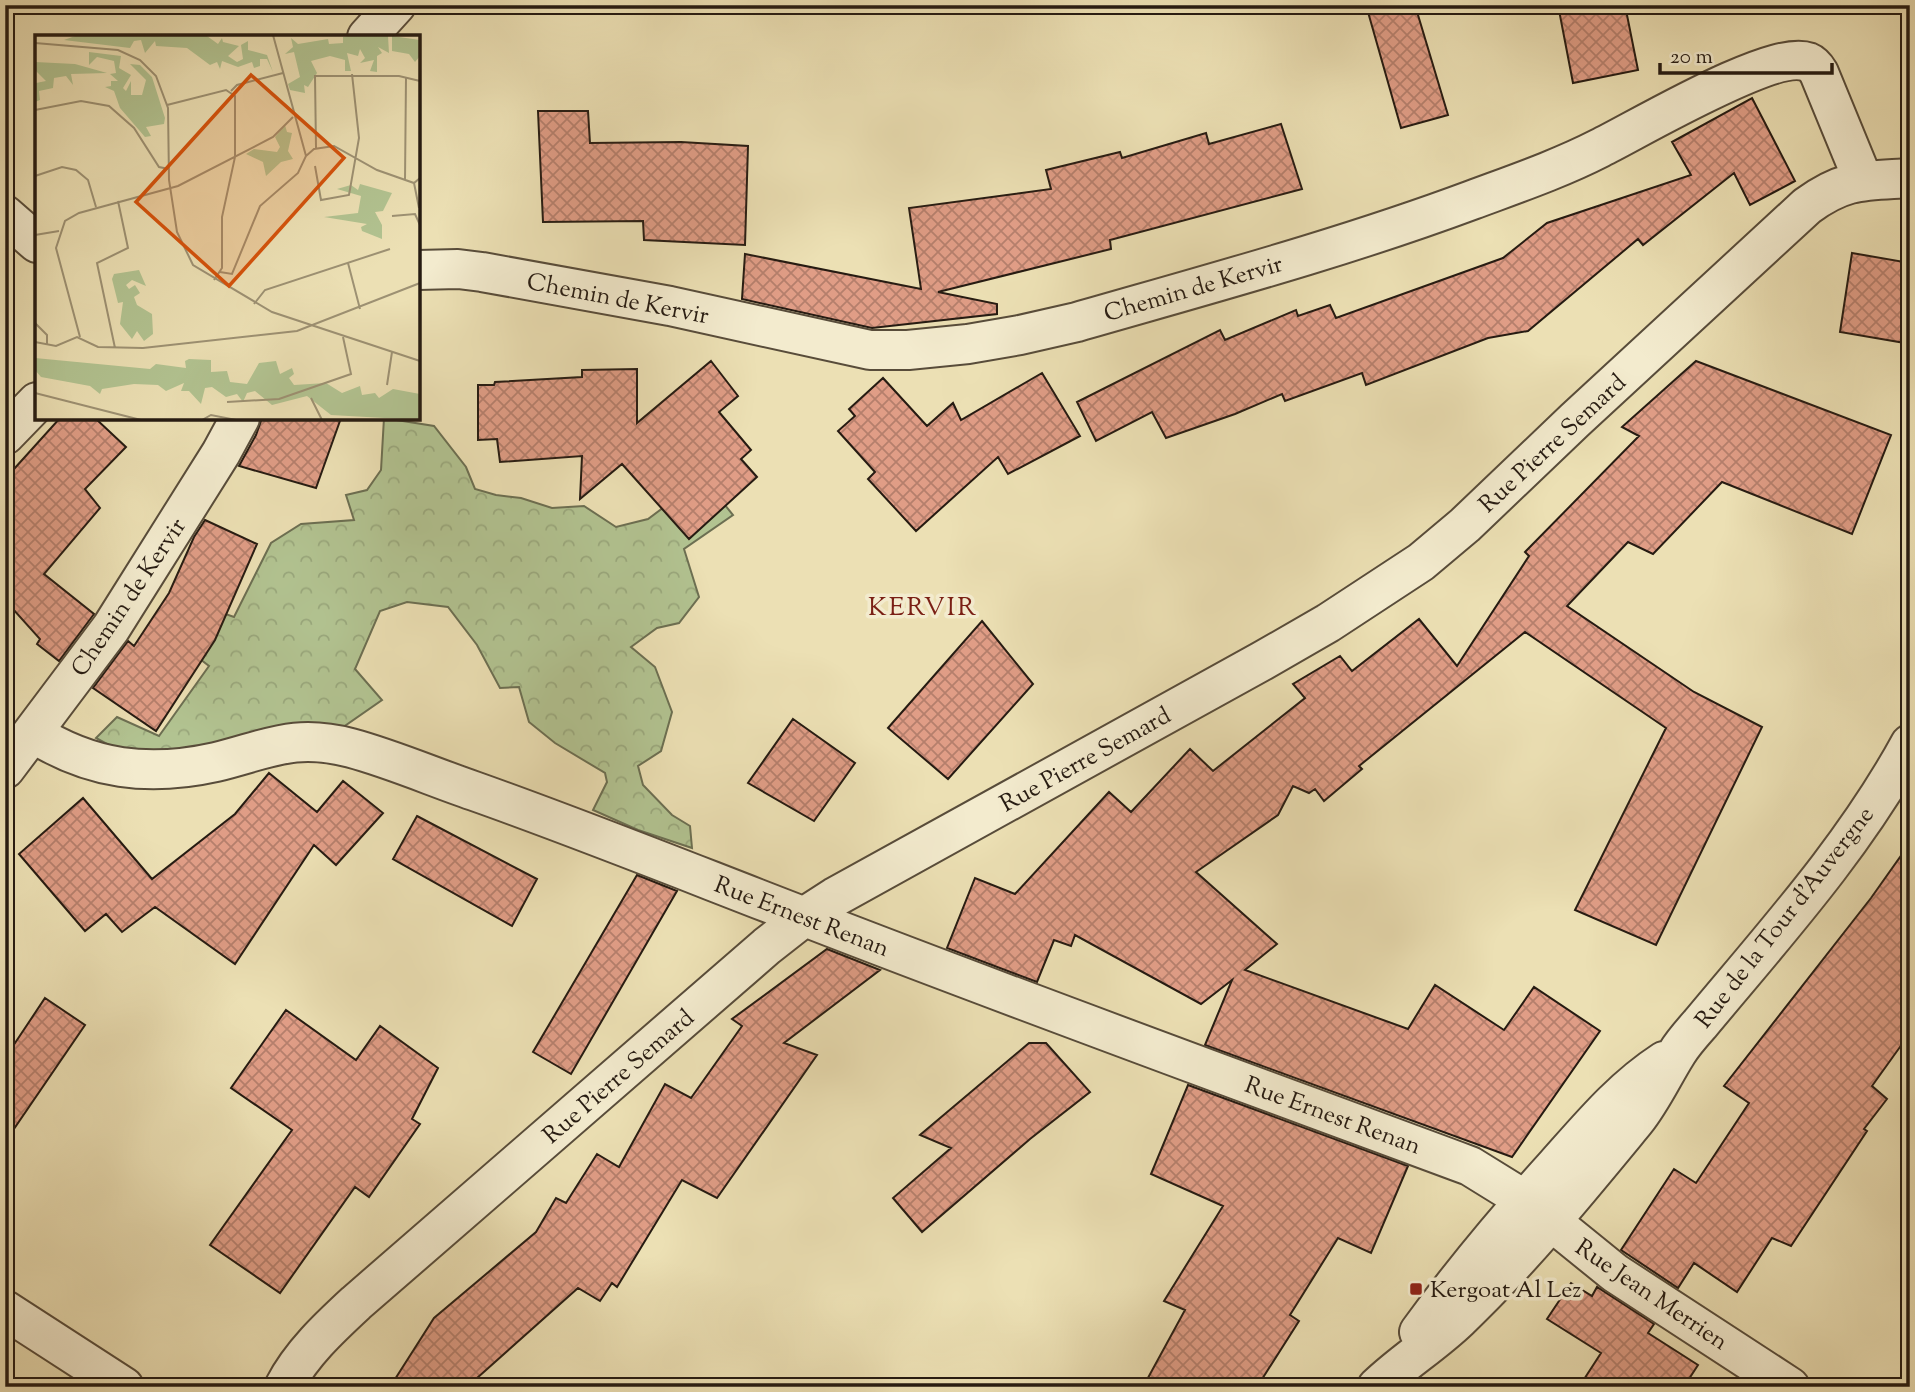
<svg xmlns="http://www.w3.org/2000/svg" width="1915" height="1392" font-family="'Sorts Mill Goudy',serif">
<defs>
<pattern id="forest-crowns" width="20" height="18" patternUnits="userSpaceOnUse" patternTransform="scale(1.75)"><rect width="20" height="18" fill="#b2c391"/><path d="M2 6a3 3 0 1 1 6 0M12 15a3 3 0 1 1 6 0" fill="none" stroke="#99a77c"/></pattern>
<pattern id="building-cross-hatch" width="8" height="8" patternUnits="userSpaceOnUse" patternTransform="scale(1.75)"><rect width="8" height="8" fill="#e09d86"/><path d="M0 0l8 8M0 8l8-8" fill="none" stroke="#b57f6c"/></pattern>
</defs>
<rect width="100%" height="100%" fill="#ece0b4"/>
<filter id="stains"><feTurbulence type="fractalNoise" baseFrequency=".00286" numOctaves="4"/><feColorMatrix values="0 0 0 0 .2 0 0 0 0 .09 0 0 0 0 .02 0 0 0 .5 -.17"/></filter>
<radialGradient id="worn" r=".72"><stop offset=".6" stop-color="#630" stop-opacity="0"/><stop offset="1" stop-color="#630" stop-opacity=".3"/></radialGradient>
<path fill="url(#forest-crowns)" stroke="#6c6f52" stroke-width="2" d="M384,418L434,426L466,467L475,489L496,495L521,498L552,508L584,506L616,527L648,519L703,478L733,515L684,549L699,597L679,623L657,628L631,647L655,667L672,712L661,751L638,766L643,785L672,815L690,826L692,848L638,830L593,810L607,782L605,773L555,743L529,722L519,687L500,688L477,645L448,607L407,602L380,611L355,669L382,700L336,732L127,755L96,738L117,717L159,736L209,666L166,633L183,599L234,617L271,543L301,524L354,520L346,495L367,490L381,470Z"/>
<path fill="url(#building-cross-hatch)" stroke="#261b12" stroke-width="2" d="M1366,5H1415L1448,115L1401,128Z
M1558,5H1625L1638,70L1573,83Z
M1752,98L1795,181L1750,205L1734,173L1643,245L1638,239L1528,331L1488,338L1366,385L1362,373L1285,401L1282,394L1235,414L1166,438L1152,412L1096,441L1077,402L1220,330L1225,340L1296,310L1298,316L1330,305L1336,318L1503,258L1547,223L1691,175L1672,142Z
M538,111H588L590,143L681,142L748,146L745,245L644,240L643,221L543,222Z
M1281,124L1302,189L1110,240L1111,249L938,292L997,304V314L872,328L742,299L745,254L921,289L909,208L1051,189L1046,170L1120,152L1122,158L1206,133L1209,144Z
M1852,253L1910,263V307L1905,343L1840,332Z
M711,361L738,396L719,412L751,450L741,459L757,477L689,539L622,464L580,499L582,456L500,462L497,439L478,440V385H494L495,382L582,377V370L637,369V423Z
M1696,361L1891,435L1852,534L1722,482L1653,554L1628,542L1567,606L1694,692L1762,727L1656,945L1575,910L1666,728L1525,632L1359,766L1362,769L1324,801L1315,789L1309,793L1293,786L1278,815L1196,872L1277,944L1245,970L1408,1029L1435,985L1504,1030L1534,987L1600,1031L1512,1157L1205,1045L1232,980L1201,1004L1075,935L1071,946L1054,940L1037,982L947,948L975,878L1015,894L1109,792L1131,812L1190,749L1213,771L1305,698L1293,684L1340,656L1352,671L1419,619L1457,666L1529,556L1525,552L1639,436L1622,427Z
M1042,373L1080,436L1008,474L998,457L916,531L868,479L875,472L838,431L855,416L849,409L883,378L927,426L953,403L961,420Z
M60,418H95L126,447L85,489L100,508L44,574L94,614L59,661L37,644L40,639L13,609L5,619V479Z
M262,418H341L316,488L239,466L256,435Z
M205,520L257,544L215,640L156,731L93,688L128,641L134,646L169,593L194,537Z
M982,621L1033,684L948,779L888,728Z
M793,719L855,763L814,821L748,783Z
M269,773L317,812L343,781L383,813L336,865L314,845L235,964L155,907L122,932L106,914L85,931L19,854L83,798L152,879L235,814Z
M417,816L537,879L512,926L393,859Z
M1910,843V1033L1872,1086L1887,1099L1864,1129L1867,1131L1791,1246L1772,1238L1737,1292L1694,1263L1678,1288L1621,1250L1674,1169L1696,1183L1749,1103L1724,1086L1871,898Z
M637,875L677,891L571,1074L533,1052Z
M827,949L880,970L784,1043L817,1055L717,1198L682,1180L617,1287L612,1283L600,1301L578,1288L467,1387H390L434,1318L536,1232L556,1198L566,1203L597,1154L619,1167L665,1084L691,1098L742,1026L732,1019Z
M45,998L85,1025L5,1142V1058Z
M286,1010L356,1060L380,1026L438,1068L412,1119L420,1124L369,1197L355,1187L280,1293L210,1245L292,1130L231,1088Z
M1029,1043H1046L1090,1092L1030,1139L922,1232L893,1198L951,1148L920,1135Z
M1188,1085L1408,1166L1371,1253L1338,1238L1290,1315L1299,1321L1257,1387H1143L1185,1310L1164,1301L1223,1206L1151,1174Z
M1571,1283L1592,1296L1597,1287L1654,1324L1648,1333L1698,1365L1687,1382L1693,1387H1579L1601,1353L1547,1319Z"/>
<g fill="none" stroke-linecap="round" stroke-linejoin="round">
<g stroke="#584c3a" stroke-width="42">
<path id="minor" d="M367,37L396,5
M5,215L37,243
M418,270L458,269L482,272L670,306L870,350H908L968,344L1020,335L1077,322C1209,284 1343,248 1472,200C1515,184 1559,169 1600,148C1637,130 1772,49 1808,62C1813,64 1816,68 1819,73L1863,180
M5,435L37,402
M33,733C91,770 149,777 216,762C269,749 294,733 351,748C392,759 433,777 474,791C587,831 698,876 810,919C1029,1004 1249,1084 1470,1166L1525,1200L1615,1273L1790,1387
M5,769L111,628L221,453L240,418
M5,1310L124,1387
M284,1387C301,1354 329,1328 356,1303L767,946L804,917L835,897L1262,661L1328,623L1421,562L1465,525L1575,420L1807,206C1845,178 1865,181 1910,178"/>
</g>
<g stroke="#584c3a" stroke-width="42">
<path id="tertiary" d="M1419,1332C1461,1274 1508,1218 1556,1165C1590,1127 1621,1089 1664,1061
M1377,1387C1403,1362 1433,1344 1459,1319C1523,1258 1579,1189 1635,1121C1652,1100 1663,1075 1677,1053C1683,1043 1692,1033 1700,1024C1774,935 1854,847 1910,744"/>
</g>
<use href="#minor" stroke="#f3ebce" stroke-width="38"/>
<use href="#tertiary" stroke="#f3ebce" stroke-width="38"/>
</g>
<rect fill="#8f2418" stroke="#f3ebce" stroke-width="2.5" x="1409" y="1282" width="14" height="14" rx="3.5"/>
<g text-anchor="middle" stroke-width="7" stroke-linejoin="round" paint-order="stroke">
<g font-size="24" fill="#261b12" stroke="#f3ebce">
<text transform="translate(1193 288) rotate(-16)" y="8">Chemin de Kervir</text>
<text transform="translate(618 298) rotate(11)" y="8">Chemin de Kervir</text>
<text transform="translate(1552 443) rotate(-43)" y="8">Rue Pierre Semard</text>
<text transform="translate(128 597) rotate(-56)" y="8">Chemin de Kervir</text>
<text transform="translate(1085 759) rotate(-29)" y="8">Rue Pierre Semard</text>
<text transform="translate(802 916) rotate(21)" y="8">Rue Ernest Renan</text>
<text transform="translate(1784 917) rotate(-52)" y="8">Rue de la Tour d'Auvergne</text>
<text transform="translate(618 1076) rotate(-41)" y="8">Rue Pierre Semard</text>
<text transform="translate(1333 1115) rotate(20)" y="8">Rue Ernest Renan</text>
<text transform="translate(1652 1294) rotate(34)" y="8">Rue Jean Merrien</text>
</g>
<g font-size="24" fill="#261b12" stroke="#f3ebce" text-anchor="start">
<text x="1430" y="1297">Kergoat Al Lez</text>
</g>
<g font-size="26" letter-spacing="2" fill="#7a1f14" stroke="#f3ebce">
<text x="923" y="615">KERVIR</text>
</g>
</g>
<g transform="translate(35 35)">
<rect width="385" height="385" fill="#ece0b4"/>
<path d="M43,0L172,1L183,9L187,3L188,7L204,11L193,21L202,27L208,24L206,10L213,6V15L232,20L238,37L232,24H225V31L219,33L217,27L203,32L187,26L185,34L182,27L175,30L152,13L121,11L120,6L110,18L106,5L99,6L95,13L29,5ZM317,0L353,1L354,18L343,12L347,18L342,21V37L335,36L339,25L325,28L330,23L325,14L323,21L312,18L316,36H310V25L295,21L276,26L282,38L273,52L269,50L270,58L255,55L253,49L265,42L259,17L250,19L258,12L256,3L263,9L293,4L294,9L308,8V2ZM357,1L385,5V21L380,27L374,19L357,16ZM54,17L86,21L84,33L96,40L88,53L91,56L96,46V60H107L111,45L95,29L105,30L117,42L130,83L129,89L111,92L116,101L110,102L85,73L79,56L70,52L76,51V46H83L75,39L81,38L79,26L62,22L54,30ZM0,27L40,29L72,38L36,39L38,50L31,41L19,43L18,53L4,56L5,65L0,67L1,48L11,46L0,35ZM250,90L252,97L257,98L253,116L258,124L246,127L231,141L228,127L211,119L219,114L242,117L245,112L240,102ZM325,149L357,158L348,176L340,177L347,190V204L327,196L326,192L332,189L289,182L323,178L326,161L302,154L316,150L323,155ZM104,235L111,251L97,245L91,250L94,254L100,250L105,258L99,262L102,270L117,279L118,299L109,306L102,296L97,304L85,289L88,267L83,268L77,244L79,239ZM0,323L115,334L121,329L151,333L150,326L154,324L176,325V337L192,336L195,347L212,349L224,328L241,326L245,339L257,333L259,339L254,343L259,350L291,348L307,358L325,351L327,360L340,358L344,363L358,354L385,359V385L296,380L272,361L237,370L220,356L212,358L208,367L202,359L191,362L177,352L170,353L166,369L154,356H146L149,348L131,356L123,350L99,349L67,354L65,359L55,351L6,342L0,335Z" fill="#b2c391"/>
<path fill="none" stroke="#9d9173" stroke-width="2" d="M0,8L83,15L105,25L121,41L133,73L134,145L142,197L158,230L237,277L385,326M196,56L202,50L248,38M132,70L191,55L200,61V122L187,182V233L179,245M0,75L46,66L74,71L99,93L124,132L134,134M281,113L280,41H364L385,46M271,121L279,114L299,111L342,135L379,148L385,143M280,131L286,165L314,160L324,103L317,39M0,141L27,132L41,135L53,145L61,172M370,145L371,42M379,148L384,173M357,181L380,179L385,190M0,200L24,196M313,228L325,274M185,237L197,239L225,171L263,138L271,121L238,0M219,269L230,255L355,214M0,288L12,300V310M45,302L21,213L30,186L44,178L143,151L238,102L258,82M0,307L21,311L42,302L63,312L108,313L262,296L385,248M80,313L62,228L93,213L83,166M352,350L357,317M0,358L106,385M276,363L287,385M192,367L244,364L316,339L308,302M167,385L176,380L201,385"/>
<path fill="#d5530d" fill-opacity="0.15" stroke="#d5530d" stroke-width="3.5" d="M216,40L309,123L194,251L101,167Z"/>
<rect width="385" height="385" fill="none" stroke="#261b12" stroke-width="3.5"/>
</g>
<rect width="1915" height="1392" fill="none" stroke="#ece0b4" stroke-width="28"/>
<rect x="7" y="7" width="1901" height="1378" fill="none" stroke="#261b12" stroke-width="3.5"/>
<rect x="14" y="14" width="1887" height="1364" fill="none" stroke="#261b12" stroke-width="2"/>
<path d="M1660 63v10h172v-10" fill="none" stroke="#261b12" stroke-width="3.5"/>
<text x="1670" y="63" font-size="21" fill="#261b12" stroke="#f3ebce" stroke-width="5" paint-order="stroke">20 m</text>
<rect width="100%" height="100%" filter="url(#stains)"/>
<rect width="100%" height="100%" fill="url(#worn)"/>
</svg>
